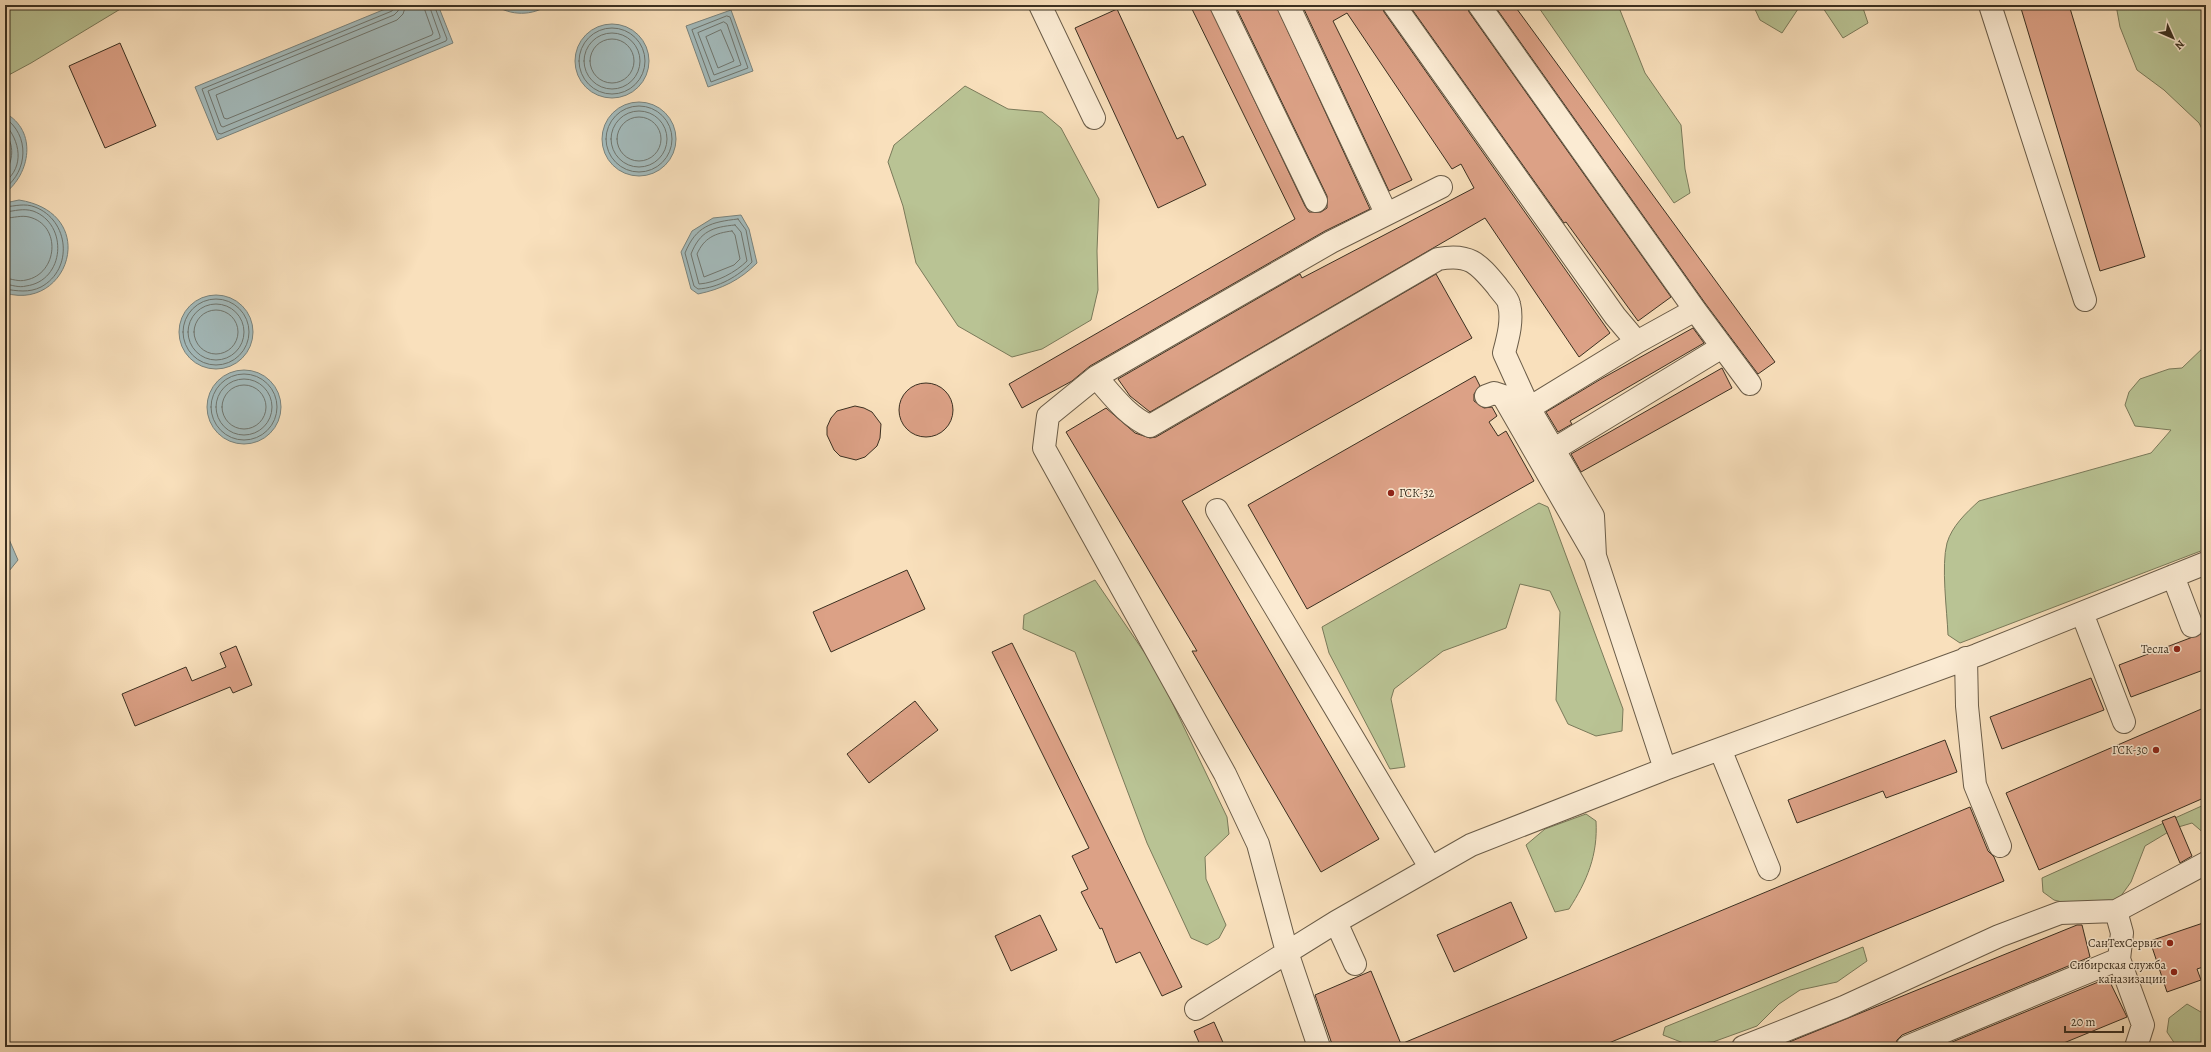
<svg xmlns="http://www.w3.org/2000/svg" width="2211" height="1052" font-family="Alegreya,serif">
<rect width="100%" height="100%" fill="#f9e0bc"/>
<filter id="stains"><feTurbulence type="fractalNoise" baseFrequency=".005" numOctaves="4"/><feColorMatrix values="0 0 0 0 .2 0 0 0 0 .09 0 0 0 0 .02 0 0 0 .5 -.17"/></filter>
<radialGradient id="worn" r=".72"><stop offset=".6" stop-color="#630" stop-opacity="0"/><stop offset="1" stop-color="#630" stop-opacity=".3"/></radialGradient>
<path fill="#b9c394" stroke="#7a7a5a" d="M5,5H127L31,63L5,77Z
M1537,5H1618L1645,73L1681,125L1685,169L1690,193L1674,203Z
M1753,5H1803L1800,6L1782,33L1760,20Z
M1821,5H1862L1868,23L1843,38Z
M2116,5H2206V137L2199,123L2164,90L2137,70L2120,27Z
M965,86L1008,109L1042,112L1061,128L1099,199L1097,251L1098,290L1091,320L1042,349L1012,357L958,326L916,263L903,206L888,162L894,145Z
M2206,345V549L1960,643L1948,635C1947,610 1941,566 1947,543C1952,526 1966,513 1979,501L2151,453L2171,430L2135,426L2125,405L2129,392L2140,379L2169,369L2182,368Z
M1539,503L1548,507L1623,709L1622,731L1596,736L1568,724L1556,700L1560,612L1550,591L1520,584L1506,628L1443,651L1394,689L1391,699L1405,767L1390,769L1329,653L1322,627Z
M1095,580L1157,671L1227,817L1229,834L1205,857L1206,879L1226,925L1219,938L1207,945L1191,938L1147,843L1075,652L1023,629L1024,615Z
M2206,804V835L2192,823L2175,828L2145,846L2131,882L2118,900L2086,908L2054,900L2043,892L2042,878Z
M1586,814L1596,821C1598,855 1587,881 1569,909L1555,912L1526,845L1545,829Z
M1863,947L1867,961L1837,982L1800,990L1779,1004L1757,1026L1713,1042L1686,1044L1663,1035L1665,1027Z
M2187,1004L2206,1015V1047H2177L2167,1032L2169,1018Z"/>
<path fill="#a3babb" stroke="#79837d" d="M395,5H438L453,43L217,140L195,87Z
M495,5H548C533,16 510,16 495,5Z
M731,10L753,71L708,87L686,26Z
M575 61a37 37 0 1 1 74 0a37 37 0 1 1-74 0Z
M602 139a37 37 0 1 1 74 0a37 37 0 1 1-74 0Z
M5,113C38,131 30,174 5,193Z
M19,200C101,213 69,312 5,293V203Z
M741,215L749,229L757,263C740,280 722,289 698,294L691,289L681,252L692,231L713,218Z
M179 332a37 37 0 1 1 74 0a37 37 0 1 1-74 0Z
M207 407a37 37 0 1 1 74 0a37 37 0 1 1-74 0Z
M5,530L18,560L5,576Z"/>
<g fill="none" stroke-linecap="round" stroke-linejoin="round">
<path stroke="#6f756e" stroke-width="1" d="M395,5L392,11L202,89L218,133L221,134L446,41L447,39L434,5
M400,5L398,11L394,15L208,91L221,126L223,127L440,38V36L429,5
M406,5L403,14L397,20L216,95L224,118L227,119L432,35L433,33L423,5
M727,16L730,17L748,68L711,82L692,30Z
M724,22L727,24L741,65L714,75L698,33Z
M579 61a33 33 0 1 1 66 0a33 33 0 1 1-66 0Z
M721,30L734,61L718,68L706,37Z
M584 61a28 28 0 1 1 56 0a28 28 0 1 1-56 0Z
M590 61a22 22 0 1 1 44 0a22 22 0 1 1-44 0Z
M606 139a33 33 0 1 1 66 0a33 33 0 1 1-66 0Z
M611 139a28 28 0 1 1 56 0a28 28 0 1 1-56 0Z
M617 139a22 22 0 1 1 44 0a22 22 0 1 1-44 0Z
M5,118C30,135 28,171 5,188
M5,124C20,141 25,166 5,182
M5,133C15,145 13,161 5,173
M5,207C15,206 25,203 35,207C69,220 74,269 41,287C29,293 17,291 5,289
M5,212C15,211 23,208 33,211C69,224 65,281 26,286C19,288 12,285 5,284
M5,218C14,218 21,215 29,217C62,225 58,274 26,280C19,282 12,279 5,278
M738,219L746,230L752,262C739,276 718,288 698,289L694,286L685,253C696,226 711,222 738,219Z
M735,225L741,232L747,261C736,272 716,283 699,284L691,254C700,231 713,227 735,225Z
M732,231L735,235L740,259L734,265L704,277L697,254C704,238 715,233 732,231Z
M183 332a33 33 0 1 1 66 0a33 33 0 1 1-66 0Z
M188 332a28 28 0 1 1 56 0a28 28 0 1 1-56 0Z
M194 332a22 22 0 1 1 44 0a22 22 0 1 1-44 0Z
M211 407a33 33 0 1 1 66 0a33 33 0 1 1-66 0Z
M216 407a28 28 0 1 1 56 0a28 28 0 1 1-56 0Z
M222 407a22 22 0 1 1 44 0a22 22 0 1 1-44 0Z"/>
</g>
<path fill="#dca186" stroke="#3b3021" d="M1190,5H1209L1305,206L1309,212H1321L1327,208V196L1235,5H1276L1370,209L1325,231L1090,366L1072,381L1022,408L1009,384L1295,219Z
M1302,5H1382L1384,12L1610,333L1579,357L1485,218L1150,412L1130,396L1118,379L1300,274L1302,278L1474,188L1461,164L1452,169L1347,13L1333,21L1412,180L1389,191Z
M1409,5H1467L1469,12L1671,297L1638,321L1566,222L1564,223Z
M1494,5H1514L1775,362L1758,374L1705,303Z
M2020,5H2069L2145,257L2100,271Z
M1117,9L1177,139L1183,136L1206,185L1158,208L1075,28Z
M120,43L156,126L105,148L69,66Z
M1436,274L1472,338L1182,501L1379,839L1321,872L1192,651H1197L1066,432L1106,408L1135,433L1150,438L1156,437Z
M1693,328L1704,343L1570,421L1572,424L1558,432L1546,412L1601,379Z
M1722,368L1732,388L1581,472L1571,454Z
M1475,376L1480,386L1474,394V401L1484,408L1492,407L1497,416L1489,422L1498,436L1506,431L1534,481L1307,609L1248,505Z
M899 410a27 27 0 1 1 54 0a27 27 0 1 1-54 0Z
M855,406L864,408L872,412L881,424L880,438L877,446L865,457L856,460L840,456L834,450L827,435V427L831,418L837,411Z
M907,570L925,609L831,652L813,612Z
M2206,632V669L2131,697L2119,665Z
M1012,643L1182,987L1162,996L1140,952L1116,963L1102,928L1100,929L1081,892L1088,889L1072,856L1089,848L992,652Z
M236,646L252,685L233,693L230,687L135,726L122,694L186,667L192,681L226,667L220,653Z
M2091,678L2104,710L2002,749L1990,717Z
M915,701L938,730L869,783L847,754Z
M2206,707V797L2039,870L2006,793Z
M1945,740L1957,772L1886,798L1883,791L1797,823L1788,800Z
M1970,807L1988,851L1994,857L2004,881L1599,1047H1333L1315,995L1371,971L1401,1044Z
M2175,816L2192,856L2180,863L2162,821Z
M1511,902L1527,938L1454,972L1437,935Z
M1040,915L1057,950L1011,971L995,936Z
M2206,922V966L2197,969L2201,980L2167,992L2150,941Z
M2077,925H2082L2090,957L1902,1035L1897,1040L1895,1047H1777Z
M2108,978L2127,1017L2054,1047H1940Z
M1214,1022L1225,1047H1201L1194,1031Z"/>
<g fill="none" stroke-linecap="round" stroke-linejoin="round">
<g stroke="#6a5c48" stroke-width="24">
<path id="minor" d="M1040,5L1094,118
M1221,5L1316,201
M1288,5L1386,213
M1394,5L1615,316L1637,342
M1479,5L1695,310L1750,384
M1990,5L2085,300
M1096,377C1112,395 1128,417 1150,426L1438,259C1469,253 1478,263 1497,286C1500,291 1508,298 1509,304C1513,320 1508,338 1504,353L1529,408L1593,516L1595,556
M1486,396L1494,393L1503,396L1595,556L1665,769
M1529,408L1637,342L1695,310
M1553,450L1722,347
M1217,510L1430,867
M2173,576L2192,626
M2082,613L2124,722
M1966,658L1967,706L1975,785L2000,846
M1720,749L1769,869
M1336,922L1355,964
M1196,1009L1336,922L1471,845L1665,769L1977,655L2206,563
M1319,1047L1287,952L1258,844L1225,774L1044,448L1048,416L1096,377L1331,242L1441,187
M1743,1047L1844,1007L1999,936L2060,913L2116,911
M1907,1047L2119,959
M2136,1047L2143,1025L2119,959L2122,933L2116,911L2206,863"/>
</g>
<use href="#minor" stroke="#fbebd3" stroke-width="22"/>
</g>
<g fill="#8f2418" stroke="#fbebd3" stroke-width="1.5">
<circle cx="1391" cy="493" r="4"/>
<circle cx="2177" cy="649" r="4"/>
<circle cx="2156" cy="750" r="4"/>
<circle cx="2170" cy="943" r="4"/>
<circle cx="2174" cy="972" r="4"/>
</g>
<g text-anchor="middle" stroke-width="3" stroke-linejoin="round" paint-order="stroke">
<g font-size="12" fill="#3b3021" stroke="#fbebd3" text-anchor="end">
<text x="1399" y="497" text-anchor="start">ГСК-32</text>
<text x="2169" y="653">Тесла</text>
<text x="2148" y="754">ГСК-30</text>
<text x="2162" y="947">СанТехСервис</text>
<text x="2166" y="969">Сибирская служба<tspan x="2166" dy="14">каназизации</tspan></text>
</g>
</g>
<rect width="2211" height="1052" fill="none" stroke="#f9e0bc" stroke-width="20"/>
<rect x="6" y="6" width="2199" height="1040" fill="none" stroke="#3b3021" stroke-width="2"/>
<rect x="10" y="10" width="2191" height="1032" fill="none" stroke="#3b3021"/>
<g transform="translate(2173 38) rotate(135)" stroke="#fbebd3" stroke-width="3" paint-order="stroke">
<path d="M0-3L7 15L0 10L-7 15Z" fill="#3b3021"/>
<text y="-6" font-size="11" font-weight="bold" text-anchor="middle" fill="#3b3021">N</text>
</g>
<path d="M2065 1026v6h58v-6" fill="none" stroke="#3b3021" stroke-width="2"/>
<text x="2071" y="1026" font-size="12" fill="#3b3021" stroke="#fbebd3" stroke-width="3" paint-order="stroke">20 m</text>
<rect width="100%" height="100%" filter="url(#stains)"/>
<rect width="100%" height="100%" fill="url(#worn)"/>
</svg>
